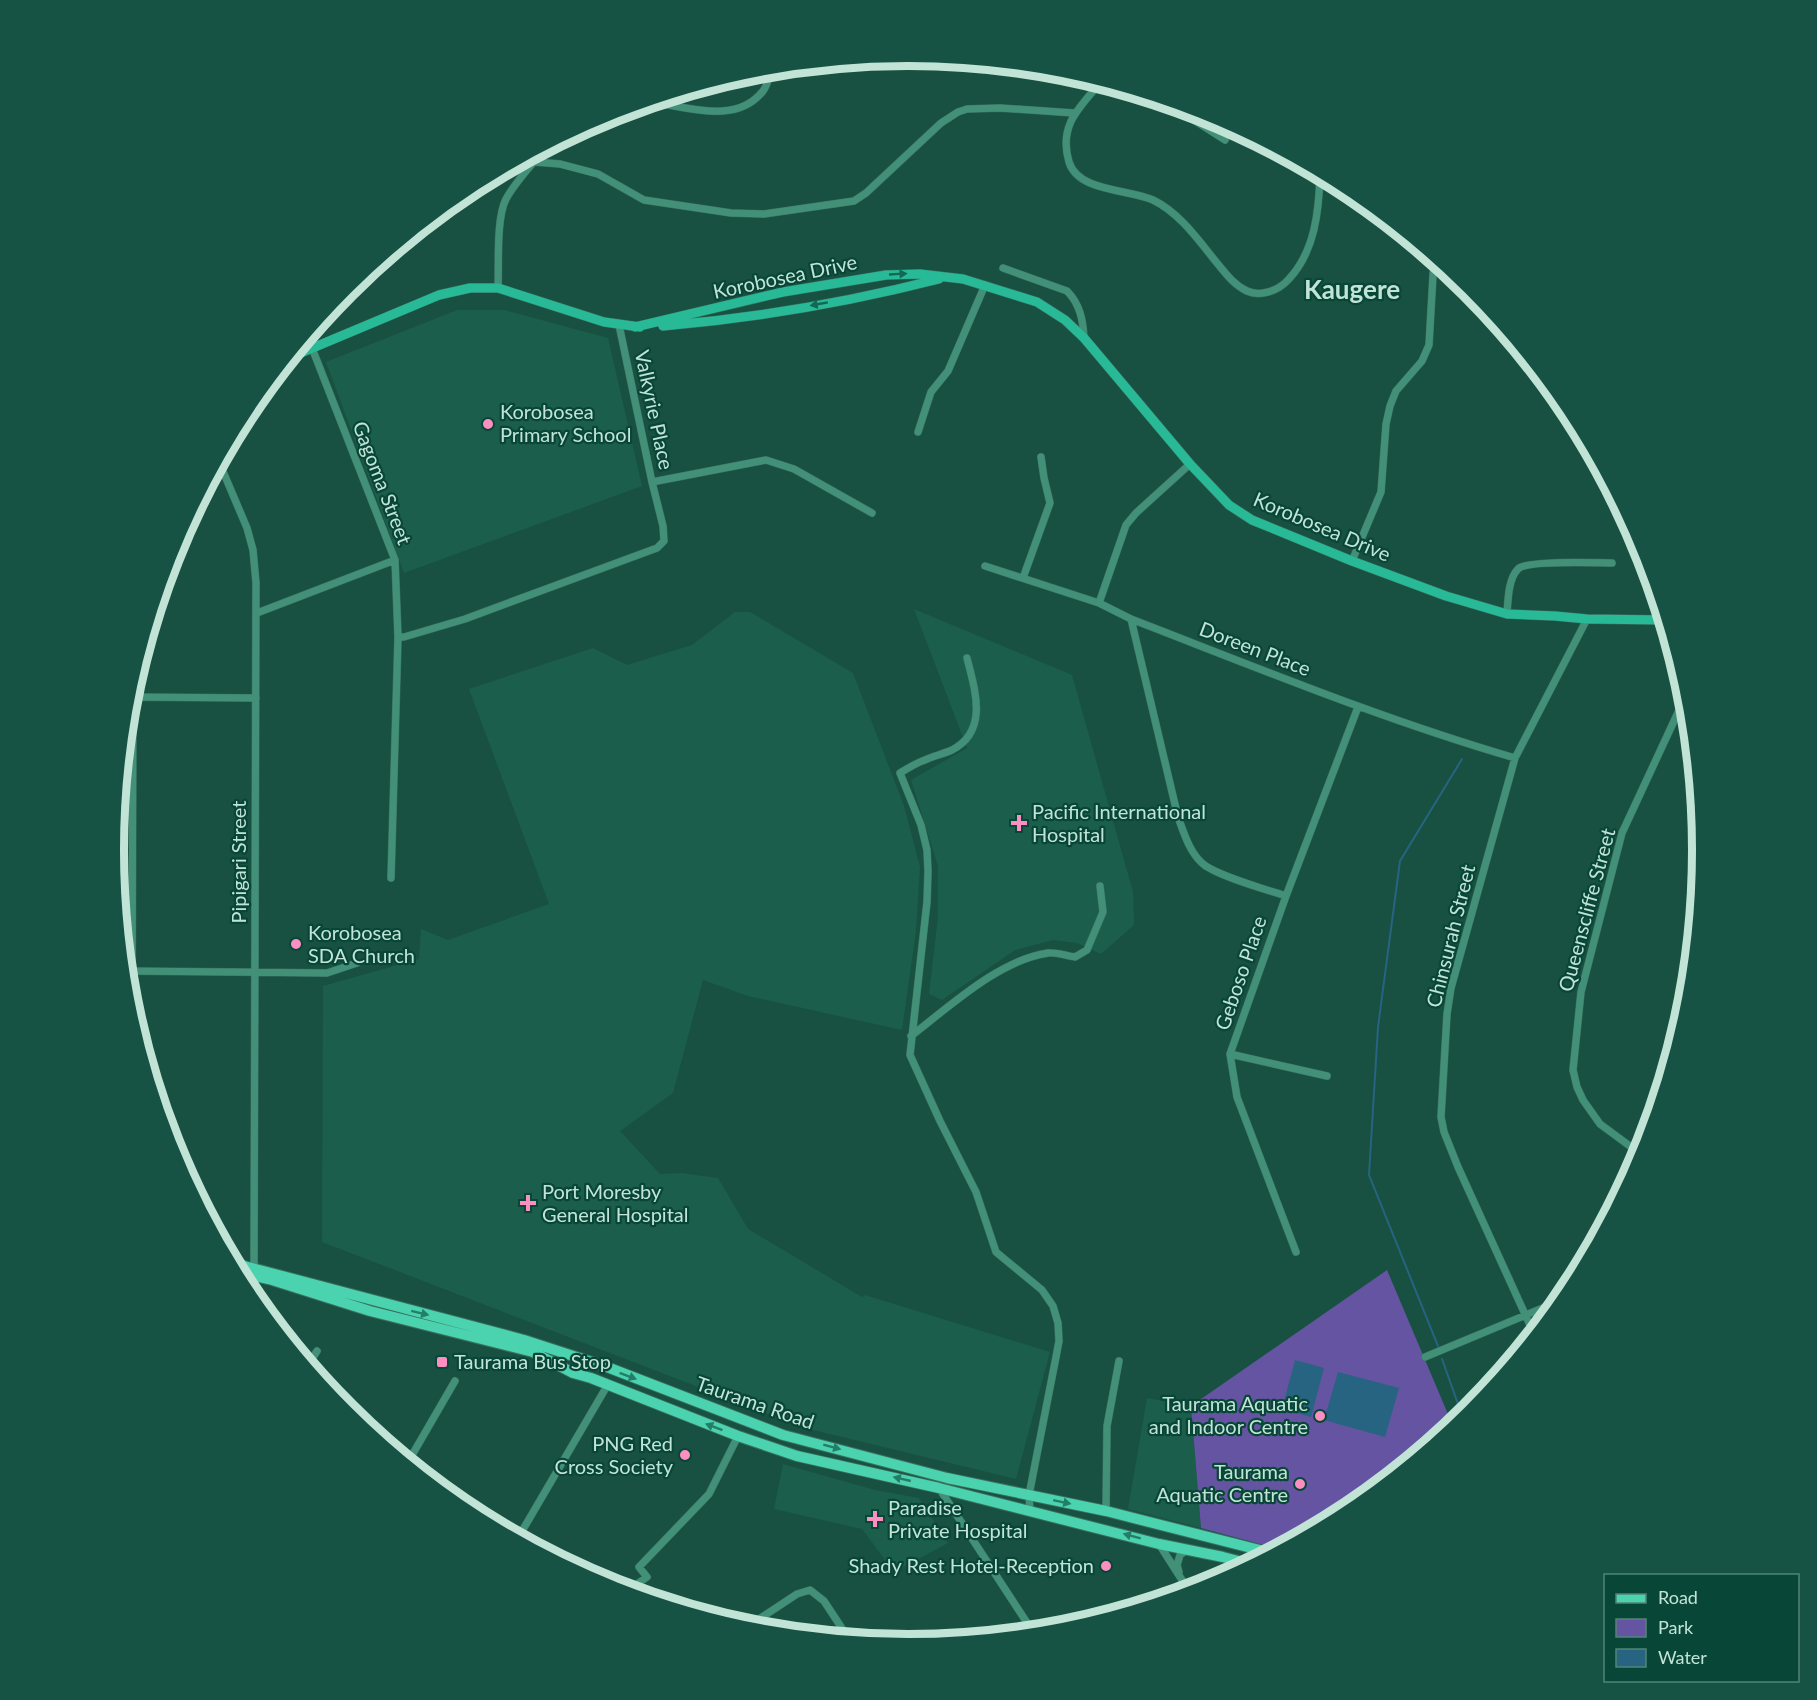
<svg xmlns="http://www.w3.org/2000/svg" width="1817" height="1700" font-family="Lato,sans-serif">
<rect width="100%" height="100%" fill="#185141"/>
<path fill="#1b5e4c" d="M457,310H504L608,338L642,486L404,573L326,362Z
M914,609L1072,675L1133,892L1134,925L1101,954L1077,943L1053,940L1015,950L942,1000L929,994L938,917V866L911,780L967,748Z
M735,612H750L853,673L904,806L920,867L916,931L902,1030L748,996L703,980L673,1093L620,1131L660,1174L682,1173L718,1178L748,1229L862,1297L865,1295L1050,1352L1016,1479L805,1428L322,1242L323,986L419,959L421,929L448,940L549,904L469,689L593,648L627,665L692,645Z
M1147,1398L1191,1406L1201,1528L1128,1509Z
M783,1464L875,1490L919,1498L948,1543L894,1572L862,1529L774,1509Z"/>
<path fill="#6554a1" d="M1387,1270L1453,1426L1350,1511L1278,1549L1201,1528L1191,1406Z"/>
<path fill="#276481" d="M1295,1360L1324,1368L1311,1417L1282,1409Z
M1338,1372L1399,1388L1385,1437L1324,1420Z"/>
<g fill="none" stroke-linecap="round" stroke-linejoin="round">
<path stroke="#276481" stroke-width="2" d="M1438,1346L1369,1175L1378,1027L1400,861L1462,759
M1442,1359L1463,1418"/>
<g stroke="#3a6e5f" stroke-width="8">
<path id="minor" d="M1101,82C1080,107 1058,125 1069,162C1078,192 1129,189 1153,200C1180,213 1199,241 1217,263C1226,274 1234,285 1247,291C1260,297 1278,291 1288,280C1315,252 1319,211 1320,174
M1164,101L1225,140
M650,102C686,106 736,126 763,91C768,85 769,76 771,69
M535,162L560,164L598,174L644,200L731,213L764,214L854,201L866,193L941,123L958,112L967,109L1000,108L1074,113
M1003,268L1067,291C1080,304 1083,320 1084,338
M498,288C499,265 496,218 506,199C517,179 534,163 547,146
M619,325L652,482L766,460L794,469L872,513
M918,432L931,392L948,371L985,285
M219,462L247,528L253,550L256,583L254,1267
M395,560L398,637H404L465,619L657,548L664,541L663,526L652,482
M1352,561L1381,492L1386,424L1390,406L1396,391L1422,361L1429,345L1433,275L1435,260
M985,566L1099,603L1131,619C1258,668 1384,720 1515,758
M1023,578L1050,503L1044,478L1041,457
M1099,603L1126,525L1136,513L1190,464
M257,613L395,560L312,348
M1507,614C1508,601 1508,579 1518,569C1526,560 1597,563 1612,563
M1131,619L1178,817C1184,833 1189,851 1202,863C1214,875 1268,890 1286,896
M967,658C975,690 989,731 952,750C943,754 933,756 925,760C916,763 908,768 900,773L921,825L927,850L928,871L927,902L910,1055L940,1121L976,1192L996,1252L1042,1290L1053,1306L1058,1323L1059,1341L1056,1357L1029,1495L1030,1511
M129,697L256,698
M391,878L398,637
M126,971L327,973L357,963
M132,1012L133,683
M911,1036C949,1007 999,960 1048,953C1056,952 1067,956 1075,957L1087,950L1103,912L1100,886
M1230,1054L1327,1076
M1634,1148L1646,1143
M1642,1155L1600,1124L1583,1100L1577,1087L1573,1070L1581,992L1622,833L1687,693
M1296,1252L1237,1097L1230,1054L1286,896L1358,707
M1534,1334L1458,1167L1444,1132L1441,1117L1447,1014L1451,988L1515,758L1587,619
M1425,1357L1562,1300
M308,1365L317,1351
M408,1462L455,1381
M939,1488L1033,1632
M1106,1511L1107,1426L1119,1361
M518,1538L607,1386
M1159,1544L1189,1591
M1179,1572L1177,1565L1180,1555L1187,1550
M627,1591L647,1577L639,1567L709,1494L738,1436
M747,1627L797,1594L810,1590L824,1601L849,1639"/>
</g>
<g stroke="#3a6e5f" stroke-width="10">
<path id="secondary" d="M663,326C756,318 849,302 939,279
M635,327L783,292L886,275L920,274L963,279L1037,302L1065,320L1084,338L1190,464L1229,505L1252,520L1352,561L1446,596L1507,614L1555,616L1587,619L1665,620
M291,357L439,295L470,288H498L604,322L640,327"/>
</g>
<g stroke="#3a6e5f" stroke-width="12">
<path id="primary" d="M233,1263L524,1340L607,1367L783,1435L947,1478L1106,1511L1271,1553
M237,1272L272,1280L370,1311L533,1352L573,1373L591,1378L738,1436L797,1456L939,1488L1159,1544L1223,1557L1250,1564"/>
</g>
<use href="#minor" stroke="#439079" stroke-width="7"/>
<use href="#secondary" stroke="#28b996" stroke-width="9"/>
<use href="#primary" stroke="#4bd2ae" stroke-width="10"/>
</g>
<defs><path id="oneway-solid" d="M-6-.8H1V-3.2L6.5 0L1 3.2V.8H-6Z" transform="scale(1.5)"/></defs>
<g fill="#126854">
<use href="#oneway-solid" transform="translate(898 274) rotate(-3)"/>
<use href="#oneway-solid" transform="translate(819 304) rotate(170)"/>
</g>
<g fill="#237e67">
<use href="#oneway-solid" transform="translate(420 1313) rotate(14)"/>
<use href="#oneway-solid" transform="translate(628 1376) rotate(21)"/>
<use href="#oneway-solid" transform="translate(714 1427) rotate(-159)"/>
<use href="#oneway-solid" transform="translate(832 1447) rotate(15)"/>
<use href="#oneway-solid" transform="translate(902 1479) rotate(-167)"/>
<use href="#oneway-solid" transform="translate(1062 1502) rotate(12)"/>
<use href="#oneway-solid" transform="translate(1132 1536) rotate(-165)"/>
</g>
<g fill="#fc8fc2" stroke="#084637" stroke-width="2">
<circle cx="488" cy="424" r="6"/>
<path d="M1016 814h6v6h6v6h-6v6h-6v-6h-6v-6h6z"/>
<circle cx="296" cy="944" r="6"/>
<path d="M525 1194h6v6h6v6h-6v6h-6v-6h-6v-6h6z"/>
<rect x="436" y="1356" width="12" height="12" rx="3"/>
<circle cx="1320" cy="1416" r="6"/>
<circle cx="685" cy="1455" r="6"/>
<circle cx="1300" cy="1484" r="6"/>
<path d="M872 1510h6v6h6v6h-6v6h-6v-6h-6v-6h6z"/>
<circle cx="1106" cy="1566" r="6"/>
</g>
<g text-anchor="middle" stroke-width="4.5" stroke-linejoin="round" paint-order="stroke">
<g font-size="20" fill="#c1e4d7" stroke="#084637">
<text transform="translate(785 277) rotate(-12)" y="7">Korobosea Drive</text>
<text transform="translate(654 410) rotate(78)" y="7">Valkyrie Place</text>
<text transform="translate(382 483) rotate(69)" y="7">Gagoma Street</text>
<text transform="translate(1322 527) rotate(23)" y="7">Korobosea Drive</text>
<text transform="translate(1255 649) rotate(21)" y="7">Doreen Place</text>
<text transform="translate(239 862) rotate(-90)" y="7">Pipigari Street</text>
<text transform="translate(1587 910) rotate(-75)" y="7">Queenscliffe Street</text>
<text transform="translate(1451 936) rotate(-76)" y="7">Chinsurah Street</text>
<text transform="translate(1241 973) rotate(-71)" y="7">Geboso Place</text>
<text transform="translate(755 1403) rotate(19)" y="7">Taurama Road</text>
</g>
<g font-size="20" fill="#c1e4d7" stroke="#084637" text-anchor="start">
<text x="500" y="419">Korobosea<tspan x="500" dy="23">Primary School</tspan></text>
<text x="1032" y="819">Pacific International<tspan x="1032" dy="23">Hospital</tspan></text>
<text x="308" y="940">Korobosea<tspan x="308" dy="23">SDA Church</tspan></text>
<text x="542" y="1199">Port Moresby<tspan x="542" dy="23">General Hospital</tspan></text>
<text x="454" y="1369">Taurama Bus Stop</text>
<text x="1308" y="1411" text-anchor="end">Taurama Aquatic<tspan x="1308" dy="23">and Indoor Centre</tspan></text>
<text x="673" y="1451" text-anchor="end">PNG Red<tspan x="673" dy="23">Cross Society</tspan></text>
<text x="1288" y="1479" text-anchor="end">Taurama<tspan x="1288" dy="23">Aquatic Centre</tspan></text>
<text x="888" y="1515">Paradise<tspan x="888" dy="23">Private Hospital</tspan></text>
<text x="1094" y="1573" text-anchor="end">Shady Rest Hotel-Reception</text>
</g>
<g font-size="26" font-weight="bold" fill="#c1e4d7" stroke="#084637">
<text x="1352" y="299">Kaugere</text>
</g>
</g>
<path d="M0 0H1817V1700H0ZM124 850a784 784 0 1 1 1568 0a784 784 0 1 1-1568 0Z" fill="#175344" fill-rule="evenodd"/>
<path fill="none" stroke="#c1e4d7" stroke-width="8" d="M124 850a784 784 0 1 1 1568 0a784 784 0 1 1-1568 0Z"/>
<rect x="1604" y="1574" width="195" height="108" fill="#084637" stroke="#528577" stroke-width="1.5"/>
<rect x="1616" y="1594" width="30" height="9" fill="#4bd2ae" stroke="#528577" stroke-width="1.5"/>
<text x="1658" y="1604" font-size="18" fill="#c1e4d7">Road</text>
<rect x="1616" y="1619" width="30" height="18" fill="#6554a1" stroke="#528577" stroke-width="1.5"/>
<text x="1658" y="1634" font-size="18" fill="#c1e4d7">Park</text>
<rect x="1616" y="1649" width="30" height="18" fill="#276481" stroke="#528577" stroke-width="1.5"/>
<text x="1658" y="1664" font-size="18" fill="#c1e4d7">Water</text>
</svg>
